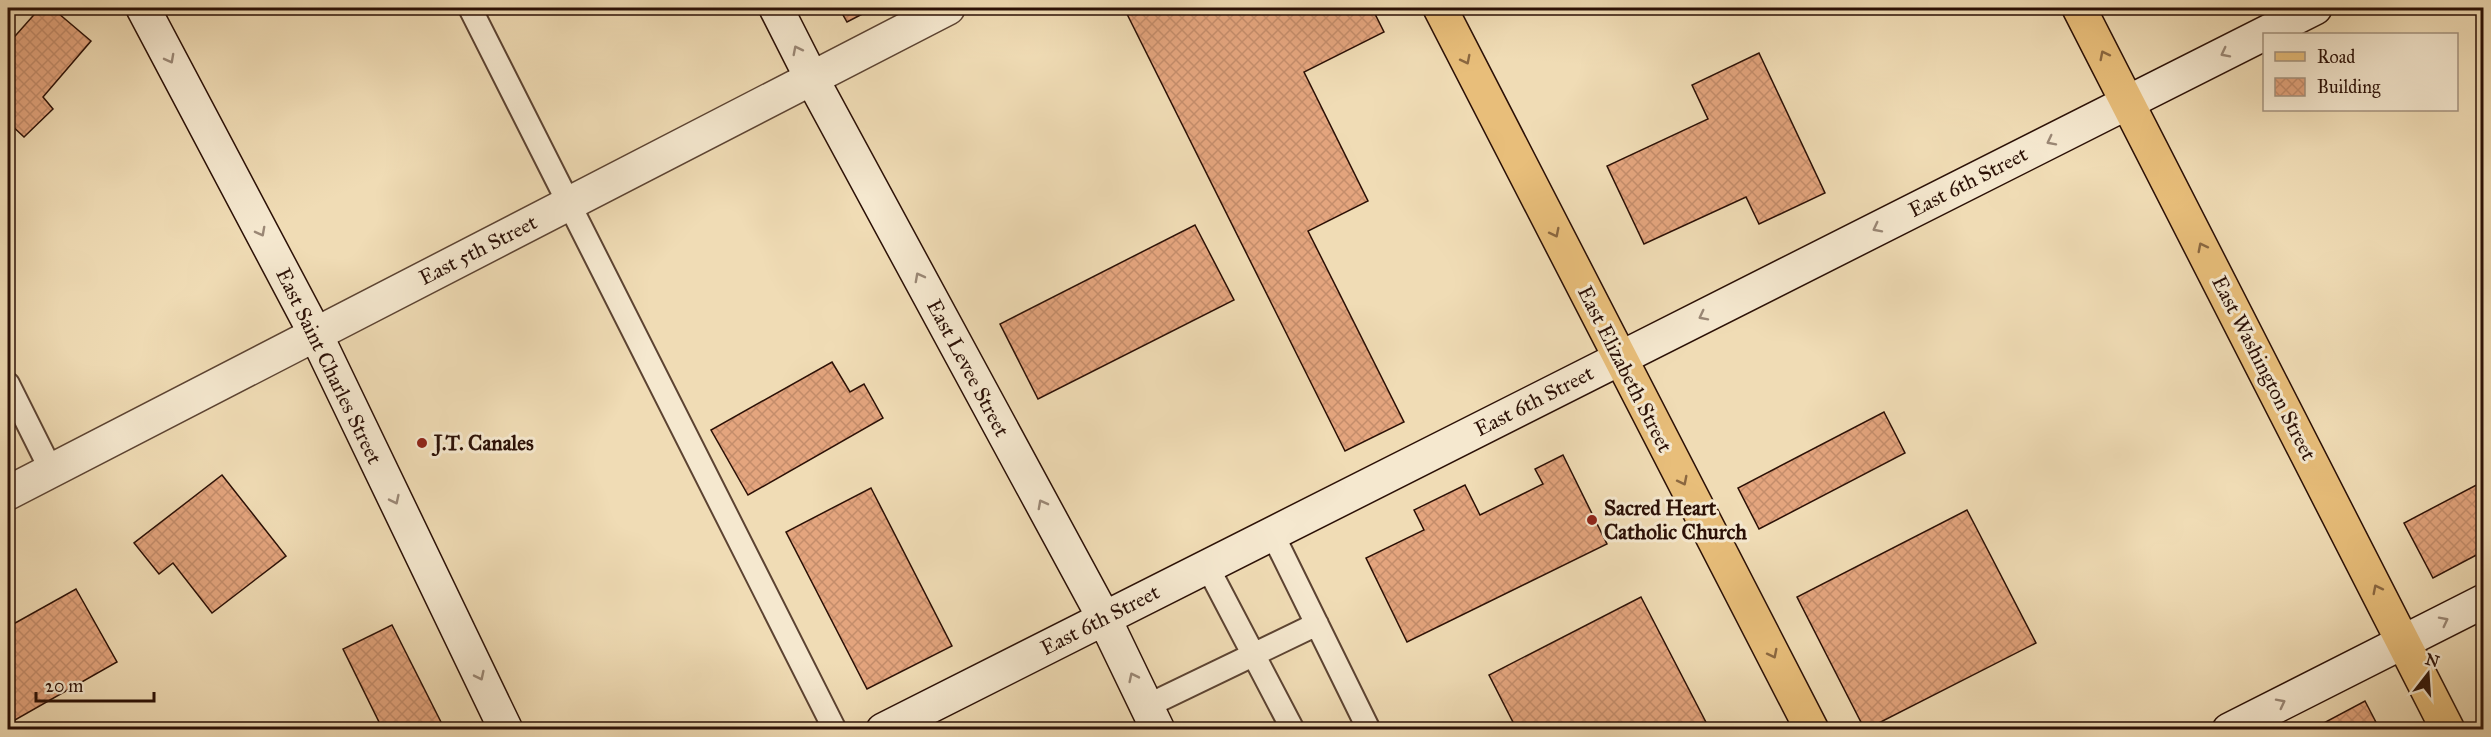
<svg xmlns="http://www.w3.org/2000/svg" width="2491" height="737" font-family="'IM FELL Great Primer',serif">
<defs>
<pattern id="building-cross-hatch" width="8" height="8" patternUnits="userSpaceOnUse" patternTransform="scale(1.5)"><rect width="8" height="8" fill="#e4a57e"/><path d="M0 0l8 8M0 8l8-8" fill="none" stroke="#c48d6b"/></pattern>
</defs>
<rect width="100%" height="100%" fill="#f0dcb5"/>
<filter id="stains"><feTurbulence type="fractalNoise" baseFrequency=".00333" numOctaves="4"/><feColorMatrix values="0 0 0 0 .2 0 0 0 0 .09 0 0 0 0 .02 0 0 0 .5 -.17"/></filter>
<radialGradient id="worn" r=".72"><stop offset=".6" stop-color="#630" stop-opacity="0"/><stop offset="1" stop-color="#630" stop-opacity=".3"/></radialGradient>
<path fill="url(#building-cross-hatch)" stroke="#2b1006" stroke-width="1.5" d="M40,8H52L91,41L43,97L53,109L24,137L8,122V44Z
M839,8H874L847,22Z
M1124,8H1372L1384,32L1304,72L1368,201L1308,231L1404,422L1345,451Z
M1759,53L1825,193L1759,224L1746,197L1644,244L1607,166L1708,119L1692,85Z
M1195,225L1234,300L1038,399L1000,324Z
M832,362L850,392L864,384L883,418L748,495L711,430Z
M1884,412L1905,453L1759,529L1738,488Z
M1563,455L1607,544L1407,642L1366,558L1424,530L1414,510L1465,485L1480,515L1543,484L1535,469Z
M222,475L286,556L212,613L173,563L159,574L134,543Z
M2484,481V551L2433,578L2404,523Z
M871,488L952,646L867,689L786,532Z
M1967,510L2036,643L1865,730L1797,597Z
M76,589L117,662L8,724V627Z
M1641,597L1710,730H1517L1489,675Z
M392,625L445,730H383L343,649Z
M2365,701L2380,730H2320L2318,726Z"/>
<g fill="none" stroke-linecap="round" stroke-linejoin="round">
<g stroke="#5c4332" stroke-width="26">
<path id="lane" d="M470,8L835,730
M8,384L51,470
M1272,533L1369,730
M1207,566L1293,730
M1147,706L1317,624"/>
</g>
<g stroke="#5c4332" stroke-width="36">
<path id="street" d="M8,493L948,8"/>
</g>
<g stroke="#2b1006" stroke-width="36">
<path id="secondary" d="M143,8L315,333L506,730
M776,8L812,79L1104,618L1158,730
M883,730L2315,8
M2229,730L2484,601"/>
</g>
<g stroke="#2b1006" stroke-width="36">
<path id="primary" d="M1440,8L1812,730
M2079,8L2448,730"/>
</g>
<use href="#lane" stroke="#f5e8cf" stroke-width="22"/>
<use href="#street" stroke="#f5e8cf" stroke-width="33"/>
<use href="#secondary" stroke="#f5e8cf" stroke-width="33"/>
<use href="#primary" stroke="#e8be7a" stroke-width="33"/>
</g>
<defs><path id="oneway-chevron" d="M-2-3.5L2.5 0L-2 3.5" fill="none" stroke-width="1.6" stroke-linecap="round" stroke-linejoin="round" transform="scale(1.5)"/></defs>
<g stroke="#9a8775">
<use href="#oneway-chevron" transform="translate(797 50) rotate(-117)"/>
<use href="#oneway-chevron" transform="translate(2225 53) rotate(153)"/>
<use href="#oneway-chevron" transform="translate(170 59) rotate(62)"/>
<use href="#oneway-chevron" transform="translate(2051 141) rotate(153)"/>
<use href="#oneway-chevron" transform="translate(1877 228) rotate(153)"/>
<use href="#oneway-chevron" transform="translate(261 232) rotate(62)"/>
<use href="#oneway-chevron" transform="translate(919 277) rotate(-118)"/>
<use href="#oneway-chevron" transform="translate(1703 316) rotate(153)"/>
<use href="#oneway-chevron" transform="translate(395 500) rotate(64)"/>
<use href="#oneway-chevron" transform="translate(1042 504) rotate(-118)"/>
<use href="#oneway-chevron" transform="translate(2444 621) rotate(-27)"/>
<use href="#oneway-chevron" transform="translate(480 676) rotate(64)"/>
<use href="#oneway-chevron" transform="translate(1133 677) rotate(-116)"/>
<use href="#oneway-chevron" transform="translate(2281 703) rotate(-27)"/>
</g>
<g stroke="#8a6740">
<use href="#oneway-chevron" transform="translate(2104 55) rotate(-117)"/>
<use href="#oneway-chevron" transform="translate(1466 60) rotate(63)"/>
<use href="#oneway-chevron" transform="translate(1555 233) rotate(63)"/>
<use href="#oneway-chevron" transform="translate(2202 247) rotate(-117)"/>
<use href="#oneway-chevron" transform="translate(1683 481) rotate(63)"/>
<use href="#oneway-chevron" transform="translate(2377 589) rotate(-117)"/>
<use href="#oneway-chevron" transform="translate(1773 654) rotate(63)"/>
</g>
<g fill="#8f2418" stroke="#f5e8cf" stroke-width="2">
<circle cx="422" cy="443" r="6"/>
<circle cx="1592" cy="520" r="6"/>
</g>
<g text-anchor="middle" stroke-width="6" stroke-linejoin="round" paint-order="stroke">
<g font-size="21" fill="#2b1006" stroke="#f5e8cf">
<text transform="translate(1968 182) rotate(-27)" y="7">East 6th Street</text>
<text transform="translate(478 250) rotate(-27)" y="7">East 5th Street</text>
<text transform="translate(329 366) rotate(64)" y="7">East Saint Charles Street</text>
<text transform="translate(968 368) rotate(62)" y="7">East Levee Street</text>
<text transform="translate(2264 368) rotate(63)" y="7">East Washington Street</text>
<text transform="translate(1625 369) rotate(63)" y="7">East Elizabeth Street</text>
<text transform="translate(1534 401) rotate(-27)" y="7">East 6th Street</text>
<text transform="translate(1100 620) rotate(-27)" y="7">East 6th Street</text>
</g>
<g font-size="21" font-weight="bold" fill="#2b1006" stroke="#f5e8cf" text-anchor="start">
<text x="434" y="450">J.T. Canales</text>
<text x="1604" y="515">Sacred Heart<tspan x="1604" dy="24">Catholic Church</tspan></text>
</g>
</g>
<rect width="2491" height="737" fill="none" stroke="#f0dcb5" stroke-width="30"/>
<rect x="9" y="9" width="2473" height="719" fill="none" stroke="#2b1006" stroke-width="3"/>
<rect x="15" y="15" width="2461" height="707" fill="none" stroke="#2b1006" stroke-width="1.5"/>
<rect x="2263" y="33" width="195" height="78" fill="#f5e8cf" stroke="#a4927f" stroke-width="1.5"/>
<rect x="2275" y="52" width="30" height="9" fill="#e8be7a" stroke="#a4927f" stroke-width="1.5"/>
<text x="2317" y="63" font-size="18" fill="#2b1006">Road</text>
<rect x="2275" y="78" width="30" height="18" fill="url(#building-cross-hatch)" stroke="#a4927f" stroke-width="1.5"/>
<text x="2317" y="93" font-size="18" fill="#2b1006">Building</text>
<g transform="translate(2428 674) rotate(17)" stroke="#f5e8cf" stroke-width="4.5" paint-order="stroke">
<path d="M0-4.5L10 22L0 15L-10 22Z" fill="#2b1006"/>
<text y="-9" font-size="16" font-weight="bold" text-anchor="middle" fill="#2b1006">N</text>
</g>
<path d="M36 692v9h118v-9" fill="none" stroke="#2b1006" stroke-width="3"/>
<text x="45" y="692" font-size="18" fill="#2b1006" stroke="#f5e8cf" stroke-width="4.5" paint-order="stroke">20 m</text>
<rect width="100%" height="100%" filter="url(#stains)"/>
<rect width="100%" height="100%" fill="url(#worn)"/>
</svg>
